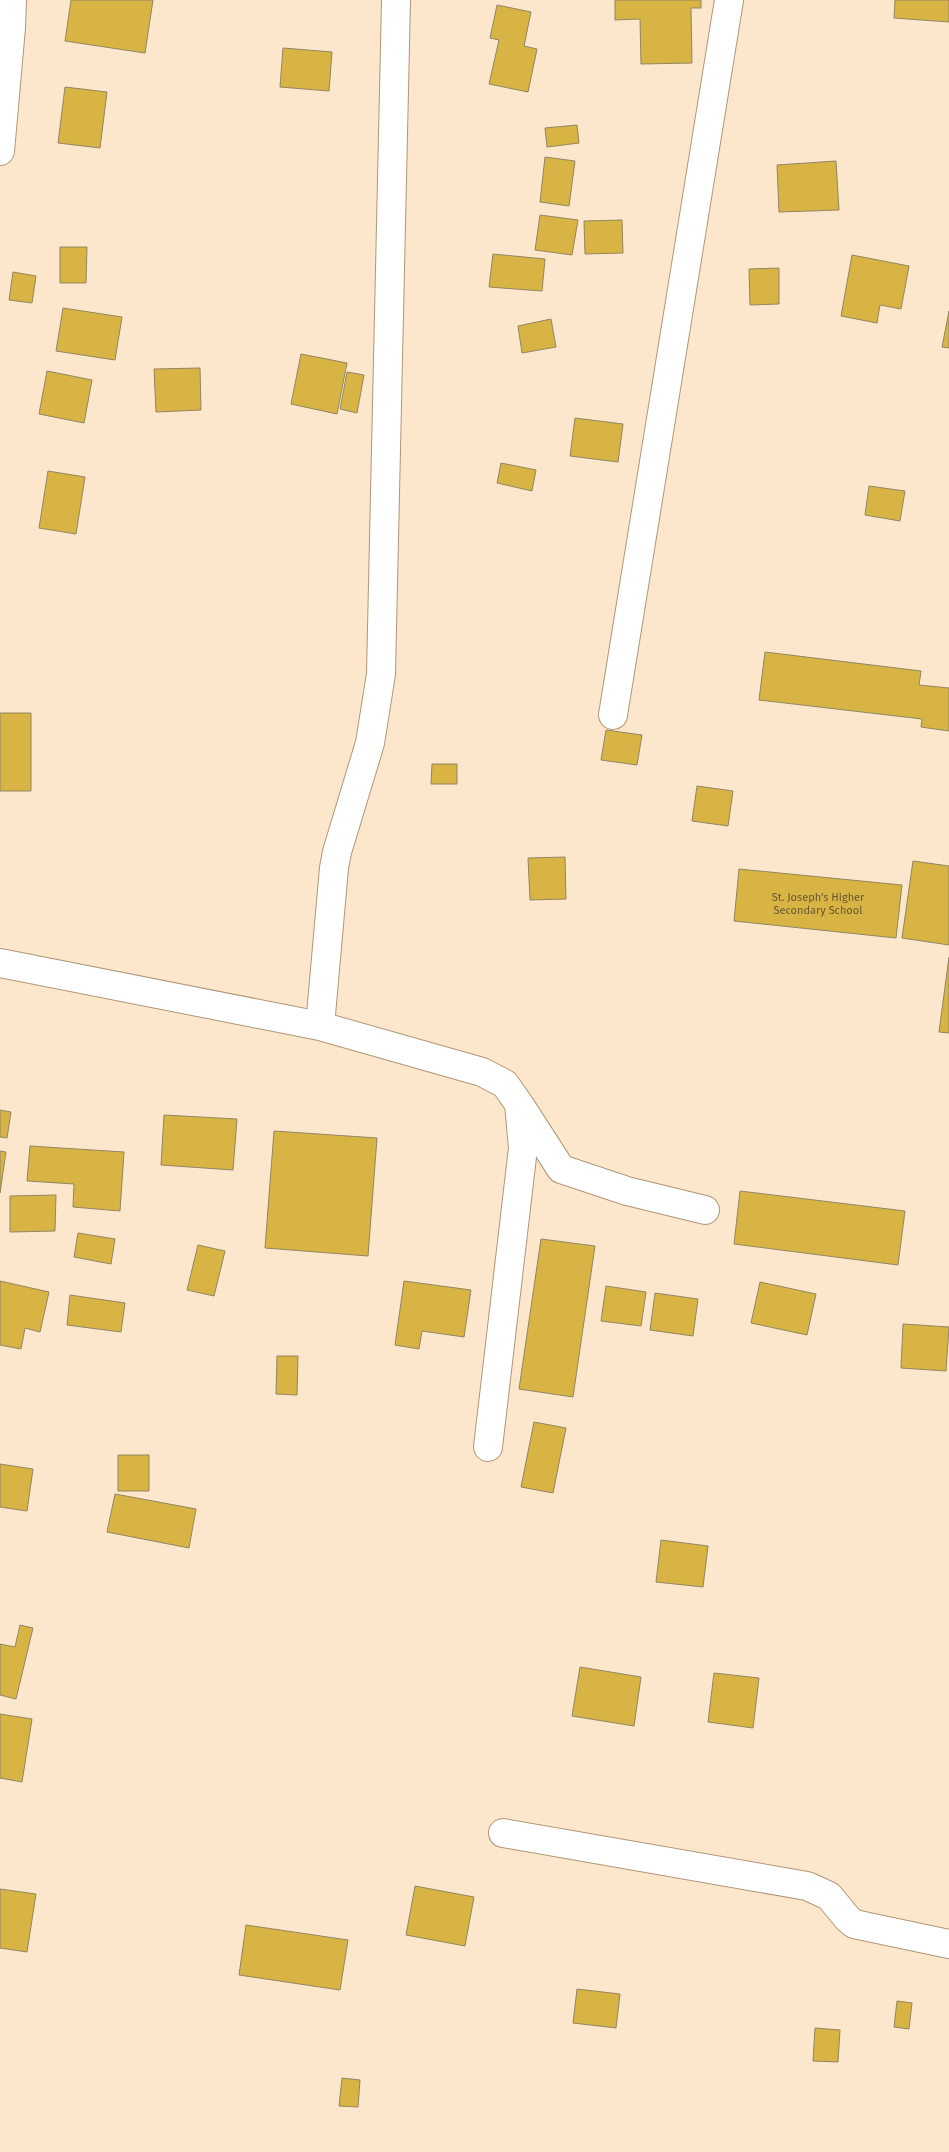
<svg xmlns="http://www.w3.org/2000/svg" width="949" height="2152" font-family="'Fira Sans',sans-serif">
<rect width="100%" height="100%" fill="#fde7cc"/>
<path fill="#d7b444" stroke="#928661" d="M71,0H153L145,53L65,41Z
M615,0H701V8H691L692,63L641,64L640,19L615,20Z
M895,0H949V22L894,18Z
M497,5L531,12L524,46L537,49L528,92L489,84L499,40L490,38Z
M283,48L332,52L329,91L280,87Z
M65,87L107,92L100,148L58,143Z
M577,125L579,143L547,147L545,128Z
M545,157L575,161L569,206L540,202Z
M836,161L839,210L779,212L777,165Z
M540,215L578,220L572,255L535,250Z
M622,220L623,253L585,254L584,221Z
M60,247H87L86,283H60Z
M493,254L545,259L542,291L489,287Z
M852,255L909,266L901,309L880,305L877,323L841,316Z
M779,268V304L750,305L749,269Z
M13,272L36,276L32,303L9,300Z
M63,308L122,317L115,360L56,351Z
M949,311V348L942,347Z
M551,319L556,347L522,353L518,326Z
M301,354L347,363L337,414L291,404Z
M200,368L201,410L156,412L154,369Z
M47,371L92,380L84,423L39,414Z
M347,372L364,375L357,413L340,409Z
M575,418L623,424L618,462L570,456Z
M501,463L536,470L532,491L497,483Z
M48,471L85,477L76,534L39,528Z
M869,486L905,491L900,521L865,515Z
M765,652L921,671L919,685L949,688V731L921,727L922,719L759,700Z
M0,713H31V791H0Z
M606,730L642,735L637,765L601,760Z
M432,764H457V784H431Z
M697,786L733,791L728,826L692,821Z
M565,857L566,899L530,900L528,858Z
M913,861L949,866V945L902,938Z
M739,869L902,885L896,938L734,921Z
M949,957V1033L939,1032Z
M0,1110L11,1112L7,1138L0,1137Z
M164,1115L237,1119L233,1170L161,1165Z
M274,1131L377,1138L368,1256L265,1248Z
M30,1146L124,1152L120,1211L73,1207L74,1184L27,1181Z
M0,1151L6,1152L0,1193Z
M740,1191L905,1211L898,1265L734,1244Z
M56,1195L55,1231L10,1232V1196Z
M78,1233L115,1239L111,1264L74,1257Z
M541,1239L595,1246L573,1397L519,1389Z
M198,1245L225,1251L214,1296L187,1290Z
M0,1281L49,1292L40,1332L25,1328L21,1349L0,1345Z
M404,1281L471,1290L464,1337L422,1331L419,1349L395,1345Z
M760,1282L816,1294L807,1335L751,1323Z
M606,1286L646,1292L641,1326L601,1321Z
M655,1293L698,1299L693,1336L650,1330Z
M70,1295L125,1303L121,1332L67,1325Z
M903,1324L949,1327L946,1371L901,1368Z
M277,1356H298L297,1395L276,1394Z
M534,1422L566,1428L553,1493L521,1487Z
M118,1455H149V1491H118Z
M0,1464L33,1469L27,1511L0,1507Z
M115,1494L196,1509L189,1548L107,1532Z
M661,1540L708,1546L703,1587L656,1582Z
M20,1625L33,1628L16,1699L0,1695V1644L15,1647Z
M580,1667L641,1677L634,1726L572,1716Z
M714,1673L759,1678L753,1728L708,1722Z
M0,1714L32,1719L22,1782L0,1778Z
M415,1886L474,1897L465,1946L406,1935Z
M0,1889L36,1894L27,1952L0,1948Z
M246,1925L348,1940L340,1990L239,1975Z
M577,1989L620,1994L616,2028L573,2023Z
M897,2001L912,2003L909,2029L894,2027Z
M815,2028L840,2030L838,2062L813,2061Z
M342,2078L360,2080L358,2107L339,2106Z"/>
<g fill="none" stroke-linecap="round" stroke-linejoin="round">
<g stroke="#b09677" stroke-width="30">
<path id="street" d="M613,715L729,0
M0,963L320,1026L482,1072L505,1084L519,1104L523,1148L488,1447
M320,1026L334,868L337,852L370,743L381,674L396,0
M521,1107L561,1169L627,1191L705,1210
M503,1833L807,1886L829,1896L848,1919L854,1924L949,1944"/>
</g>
<g stroke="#b09677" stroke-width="30">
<path id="secondary" d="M0,151L11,28L12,0"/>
</g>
<use href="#street" stroke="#fff" stroke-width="28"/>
<use href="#secondary" stroke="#fff" stroke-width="28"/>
</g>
<g text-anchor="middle" stroke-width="4" stroke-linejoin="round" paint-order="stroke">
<g font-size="11" fill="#695832">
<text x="818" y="901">St. Joseph's Higher<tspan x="818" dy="13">Secondary School</tspan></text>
</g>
</g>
</svg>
